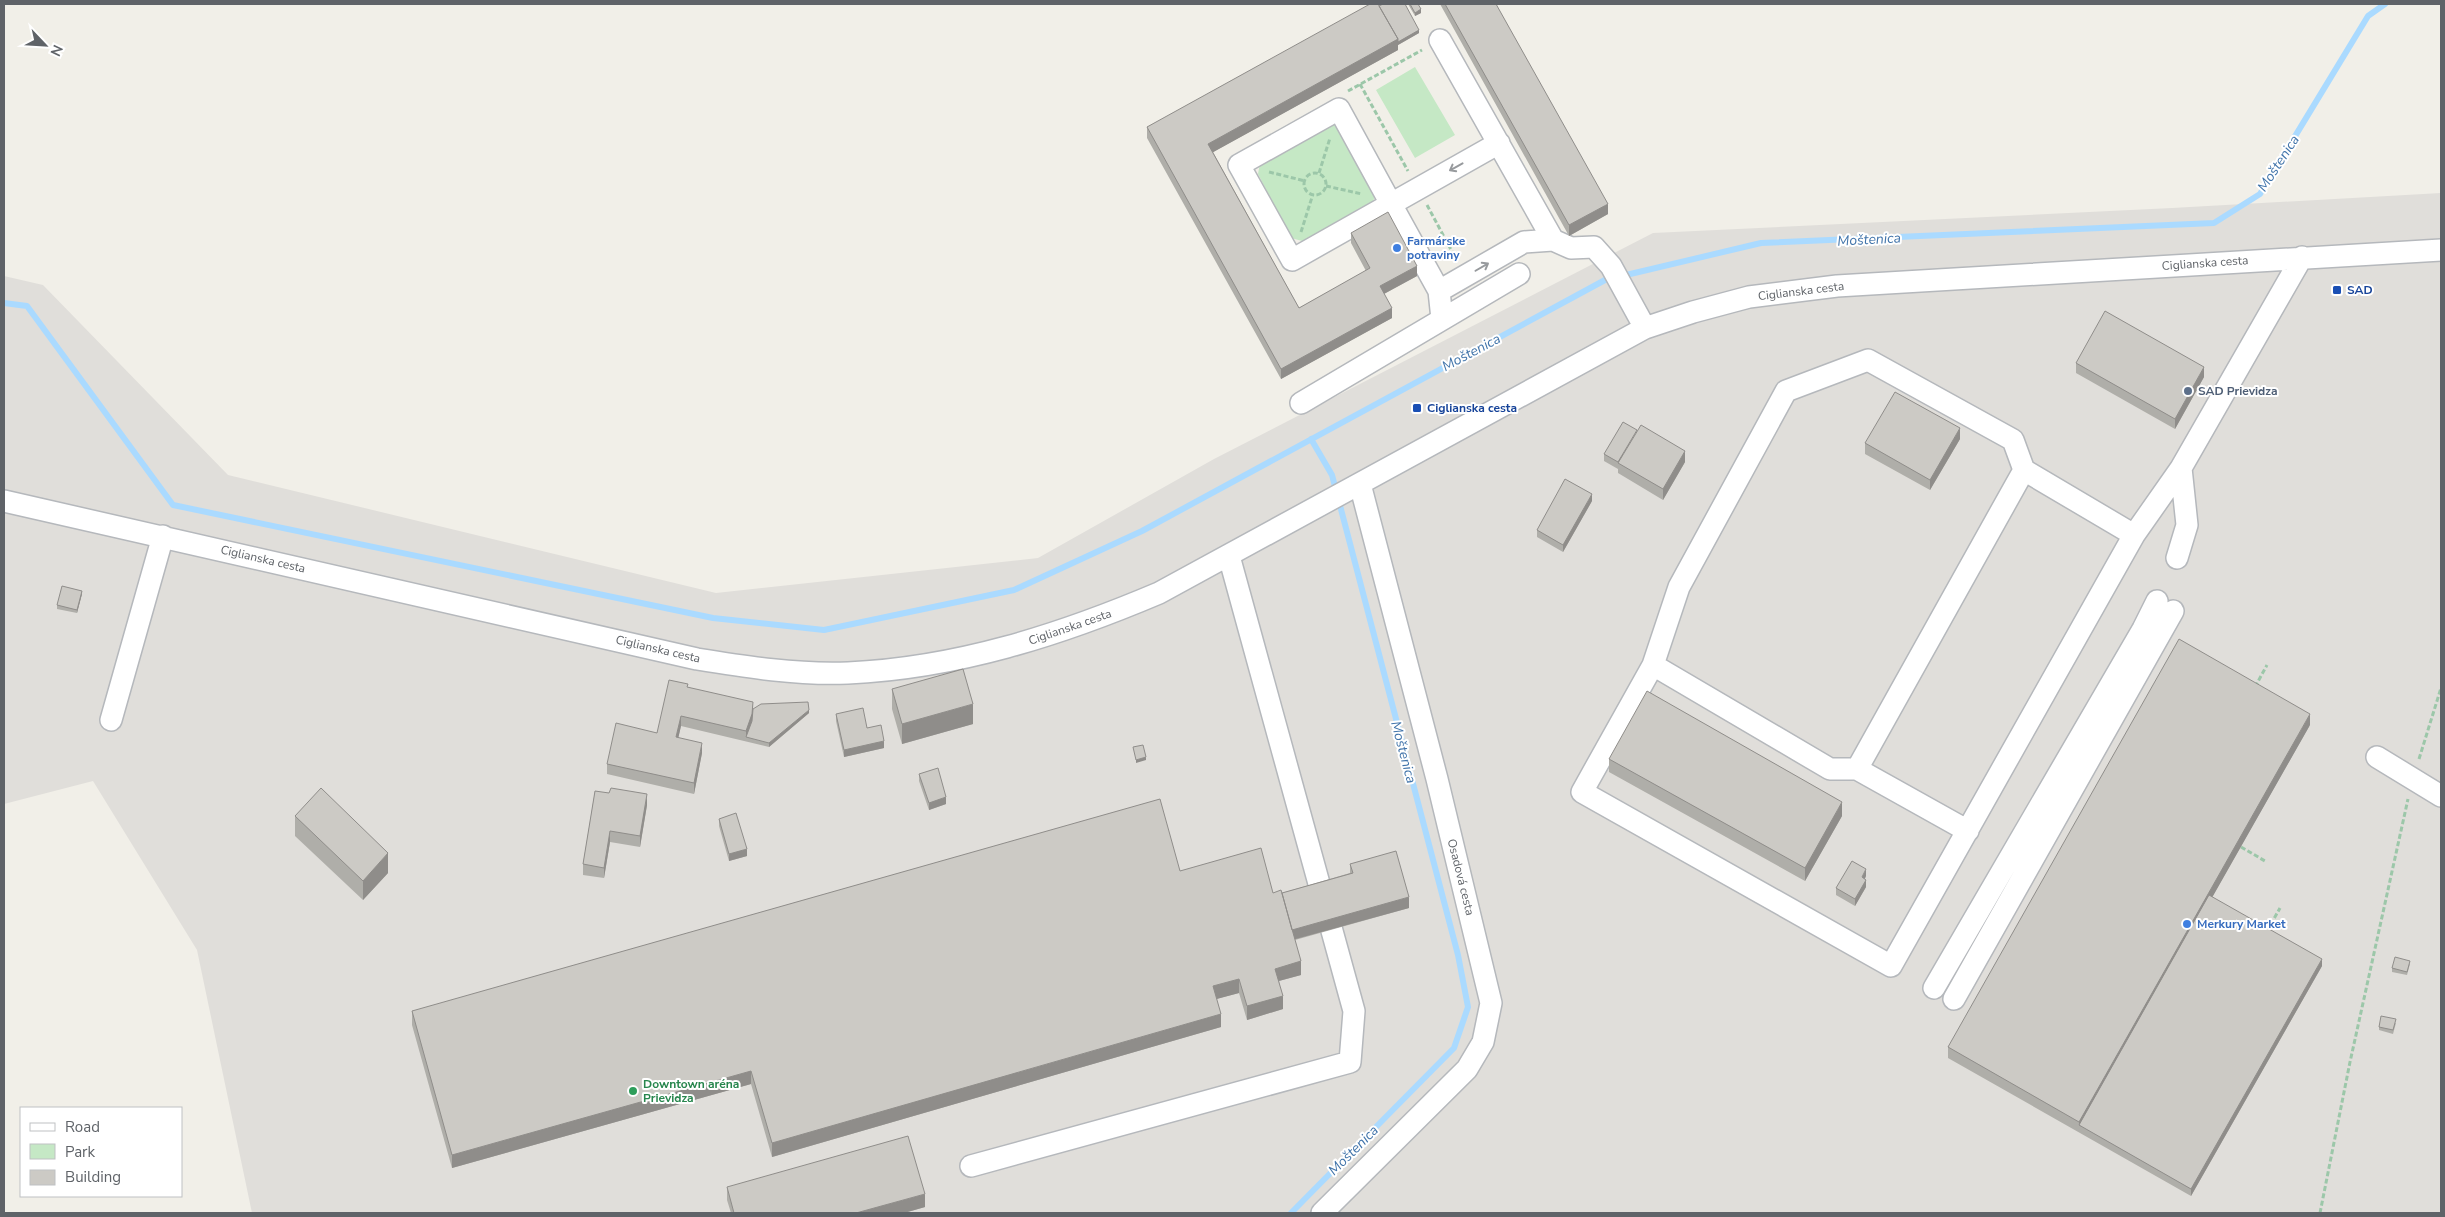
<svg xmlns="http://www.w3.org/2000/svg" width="2445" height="1217" font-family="'Nunito Sans',sans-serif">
<rect width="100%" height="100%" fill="#f1efe8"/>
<path fill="#e0deda" d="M2441,193V1213H252L197,950L93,781L4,804V276L43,285L228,475L716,593L1038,558L1214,459L1653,233L2172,208Z"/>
<path fill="#c5e8c5" d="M1415,67L1455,135L1415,158L1376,90Z
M1331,124L1342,128L1376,191L1372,206L1306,242L1291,238L1258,174L1260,163Z"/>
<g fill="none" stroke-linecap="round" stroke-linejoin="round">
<path stroke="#aadaff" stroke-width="6" d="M4,303L27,306L173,505L713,618L824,630L1014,590L1142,531L1605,280L1761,243L2214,223L2260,194L2368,16L2385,4
M1291,1213L1454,1048L1468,1007L1458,955L1332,475L1311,439"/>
<g stroke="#b5b8bc" stroke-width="24">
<path id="minor" d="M1440,40L1553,240L1571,248L1594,247L1611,266L1645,328
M1439,291L1524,242L1553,240
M1442,319L1439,291L1391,204L1292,260L1239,165L1339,109L1391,204L1499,143
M1301,403L1519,274
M4,501L697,659C747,667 797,675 848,673C957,668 1060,635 1159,593L1645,328L1693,312L1749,297L1837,286L2441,250
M2134,535L2024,470L2013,440L1868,360L1786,391L1679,587L1653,665L1582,792L1891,966L2134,535L2181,468
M2177,558L2187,525L2181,468L2302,257
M1653,665L1830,769H1857L1968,831
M111,720L163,536
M2377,757L2441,796
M1857,769L2024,470
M1934,988L2143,629L2157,601
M1954,999L2173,611
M971,1166L1350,1062L1354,1011L1229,556
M1322,1213L1467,1069L1483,1042L1491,1003L1437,779L1360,484"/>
</g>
<path stroke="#9cc7a9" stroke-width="3" stroke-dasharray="5 2.5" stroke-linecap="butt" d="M1360,84L1408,171
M1348,91L1422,50
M1269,172L1305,181
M1319,173L1330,138
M1304 184a11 11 0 1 1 22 0a11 11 0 1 1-22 0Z
M1326,186L1362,194
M1427,205L1456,259
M1301,232L1313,194
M2255,687L2267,665
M2419,759L2441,688
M2241,847L2265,861
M2267,931L2280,908
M2320,1213L2350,1062L2408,799"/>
<use href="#minor" stroke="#fff" stroke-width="21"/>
</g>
<path fill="#afaea9" d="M1408,4H1418L1421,13L1415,16Z
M1440,4H1496L1608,214L1569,236Z
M1379,6L1419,33L1398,45V50L1213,152L1299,308L1366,271L1351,243V233L1417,276L1384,294L1392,318L1281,379L1147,138V127Z
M2076,363L2204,377L2175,429L2076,373Z
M1960,439L1930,490L1865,454V443Z
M1604,454L1685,462L1663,500L1618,473V469L1604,461Z
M1592,501L1563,552L1537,537V530Z
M82,594L77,613L57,609V605Z
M688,687L753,709L809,713L769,747L681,726L678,738L702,753L694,794L607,774V764L657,733Z
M892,689L973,724L902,744L892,709Z
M836,714L867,728L884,748L844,757L836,721Z
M2310,725L2212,897L2322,966L2191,1196L1948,1058V1047Z
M1609,759L1842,816L1805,881L1609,772Z
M919,774L946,804L929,810L919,781Z
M595,791L647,805L640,847L610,842L604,878L583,875V864Z
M295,816L388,873L363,900L295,836Z
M719,819L747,856L729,861L719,826Z
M1350,864L1409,908L1295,940L1301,975L1279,981L1283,1009L1247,1020L1239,993L1216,999L1221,1027L772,1157L751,1084L452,1168L412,1025V1011L1180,871L1273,893H1282L1350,873Z
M1866,876L1865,879L1866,887L1855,906L1836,895V888Z
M2410,964L2407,975L2392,972V968Z
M2396,1023L2393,1034L2379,1030V1027Z
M727,1187L925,1207L904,1213H731L727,1200Z"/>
<path fill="#8f8d8a" d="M1421,9V13L1415,16V13Z
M1419,30V33L1398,45V50L1208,155V144L1398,39Z
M1608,204V214L1569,236V225Z
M1417,266V276L1380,296V286Z
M1392,308V318L1281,379V369Z
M2204,367V377L2175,429V419Z
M1960,428V439L1930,490V480Z
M1685,451V462L1663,500V489Z
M1592,494V501L1563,552V545Z
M82,591V594L77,613V610Z
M753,702L752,724L746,737V731Z
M973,704V724L902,744V724Z
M809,710V713L769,747V743Z
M2310,714V725L2082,1127L2079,1125V1122Z
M681,716V726L676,748V737Z
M884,741V748L844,757V750Z
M702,743V753L694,794V783Z
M1146,757V760L1136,763V760Z
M647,794V805L640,847V836Z
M946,797V804L929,810V803Z
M1842,802V816L1805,881V868Z
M610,831V842L604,878V868Z
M747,849V856L729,861V854Z
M388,853V873L363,900V881Z
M1866,869V876L1862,884V877Z
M1866,880V887L1855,906V899Z
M1409,897V908L1292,940V930Z
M2322,959V966L2191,1196V1189Z
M1301,961V975L1275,982V969Z
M1239,979V993L1213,1000V986Z
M1283,996V1009L1247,1020V1006Z
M1221,1014V1027L772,1157V1143Z
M751,1071V1084L452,1168V1155Z
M925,1194V1207L904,1213H856Z"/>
<path fill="#cccac5" stroke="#8f8d8a" d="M1370,4H1378L1398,39L1208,144L1299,308L1370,268L1351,233L1388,212L1417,266L1380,286L1392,308L1281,369L1147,127Z
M1383,4H1405L1419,30L1398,42V39L1379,6Z
M1410,4H1418L1421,9L1415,13Z
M1445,4H1496L1608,204L1569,225Z
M2105,311L2204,367L2175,419L2076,363Z
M1895,392L1960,428L1930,480L1865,443Z
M1623,422L1637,430L1618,462L1604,454Z
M1641,425L1685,451L1663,489L1618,463Z
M1565,479L1592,494L1563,545L1537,530Z
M62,586L82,591L77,610L57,605Z
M2179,639L2310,714L2079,1122L1948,1047Z
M963,669L973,704L902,724L892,689Z
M669,680L688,684L687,687L753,702L752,714L746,731L681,716L676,737L702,743L694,783L607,764L616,723L657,733Z
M1647,691L1842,802L1805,868L1609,759Z
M808,702L809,710L769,743L746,737L752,721L753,709L761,704Z
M863,708L867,728L881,725L884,741L844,750L836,714Z
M1143,745L1146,757L1136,760L1133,747Z
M938,768L946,797L929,803L919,774Z
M321,788L388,853L363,881L295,816Z
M611,788L647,794L640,836L610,831L604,868L583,864L595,791L609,793Z
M1160,799L1180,871L1261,848L1273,893L1281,890L1301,961L1275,969L1283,996L1247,1006L1239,979L1213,986L1221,1014L772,1143L751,1071L452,1155L412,1011Z
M736,813L747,849L729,854L719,819Z
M1396,851L1409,897L1292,930L1282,893L1353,873L1350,864Z
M1852,861L1866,869L1862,877L1866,880L1855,899L1836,888Z
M2209,895L2322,959L2191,1189L2079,1125Z
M2395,957L2410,961L2407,972L2392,968Z
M2381,1016L2396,1019L2393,1030L2379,1027Z
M908,1136L925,1194L856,1213H734L727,1187Z"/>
<defs><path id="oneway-shaft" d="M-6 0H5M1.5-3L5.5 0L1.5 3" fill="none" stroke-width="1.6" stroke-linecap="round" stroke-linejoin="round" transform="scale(1.25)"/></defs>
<g stroke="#979a9d">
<use href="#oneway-shaft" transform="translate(1456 167) rotate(151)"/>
<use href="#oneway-shaft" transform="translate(1482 267) rotate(-30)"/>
</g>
<g fill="#3f7fe0" stroke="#fff" stroke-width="2">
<circle cx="1397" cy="248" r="5"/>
<circle cx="2187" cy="924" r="5"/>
</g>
<g fill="#1a4fb4" stroke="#fff" stroke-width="2">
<rect x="2332" y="285" width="10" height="10" rx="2.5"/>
<rect x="1412" y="403" width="10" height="10" rx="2.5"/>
</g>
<circle fill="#5c6f8a" stroke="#fff" stroke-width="2" cx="2188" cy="391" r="5"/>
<circle fill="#2e9e5b" stroke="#fff" stroke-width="2" cx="633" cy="1091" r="5"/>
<g text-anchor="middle" stroke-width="4" stroke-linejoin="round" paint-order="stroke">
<g font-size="12" font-weight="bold" fill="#366cbe" stroke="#fff" text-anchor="start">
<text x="1407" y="245">Farmárske<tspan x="1407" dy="14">potraviny</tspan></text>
<text x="2197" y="928">Merkury Market</text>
</g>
<g font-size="12" fill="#5f6368" stroke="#fff">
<text transform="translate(2205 263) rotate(-4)" y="4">Ciglianska cesta</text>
<text transform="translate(1801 291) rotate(-7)" y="4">Ciglianska cesta</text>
<text transform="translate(263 559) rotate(13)" y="4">Ciglianska cesta</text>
<text transform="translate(1070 627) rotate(-19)" y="4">Ciglianska cesta</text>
<text transform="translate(658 649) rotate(13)" y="4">Ciglianska cesta</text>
<text transform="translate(1461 877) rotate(76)" y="4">Osadová cesta</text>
</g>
<g font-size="12" font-weight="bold" fill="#164399" stroke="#fff" text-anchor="start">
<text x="2347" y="294">SAD</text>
<text x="1427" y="412">Ciglianska cesta</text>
</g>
<g font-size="12" font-weight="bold" fill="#4e5e75" stroke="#fff" text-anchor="start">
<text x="2198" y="395">SAD Prievidza</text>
</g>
<g font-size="12" font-weight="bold" fill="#27864d" stroke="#fff" text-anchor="start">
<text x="643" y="1088">Downtown aréna<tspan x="643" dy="14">Prievidza</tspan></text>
</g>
<g font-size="14" font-style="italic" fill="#4174aa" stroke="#fff">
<text transform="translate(2278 163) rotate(-57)" y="5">Moštenica</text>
<text transform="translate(1869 239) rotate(-3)" y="5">Moštenica</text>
<text transform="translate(1471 352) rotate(-28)" y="5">Moštenica</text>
<text transform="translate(1404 752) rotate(75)" y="5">Moštenica</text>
<text transform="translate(1353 1150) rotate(-45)" y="5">Moštenica</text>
</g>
</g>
<rect width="2445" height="1217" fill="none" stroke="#5f6368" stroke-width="10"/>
<rect x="20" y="1107" width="162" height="90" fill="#ffffff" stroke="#bfc1c3"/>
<rect x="30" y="1123" width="25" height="8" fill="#ffffff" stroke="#bfc1c3"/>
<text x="65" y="1132" font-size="15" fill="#5f6368">Road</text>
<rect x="30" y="1144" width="25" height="15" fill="#c5e8c5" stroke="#bfc1c3"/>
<text x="65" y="1157" font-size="15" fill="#5f6368">Park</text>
<rect x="30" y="1170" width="25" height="15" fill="#cccac5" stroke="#bfc1c3"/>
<text x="65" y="1182" font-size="15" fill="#5f6368">Building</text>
<g transform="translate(45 45) rotate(115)" stroke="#ffffff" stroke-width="4" paint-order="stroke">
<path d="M0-4L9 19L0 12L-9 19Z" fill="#5f6368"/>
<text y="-8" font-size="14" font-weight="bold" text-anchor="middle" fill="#5f6368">N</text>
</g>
</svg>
